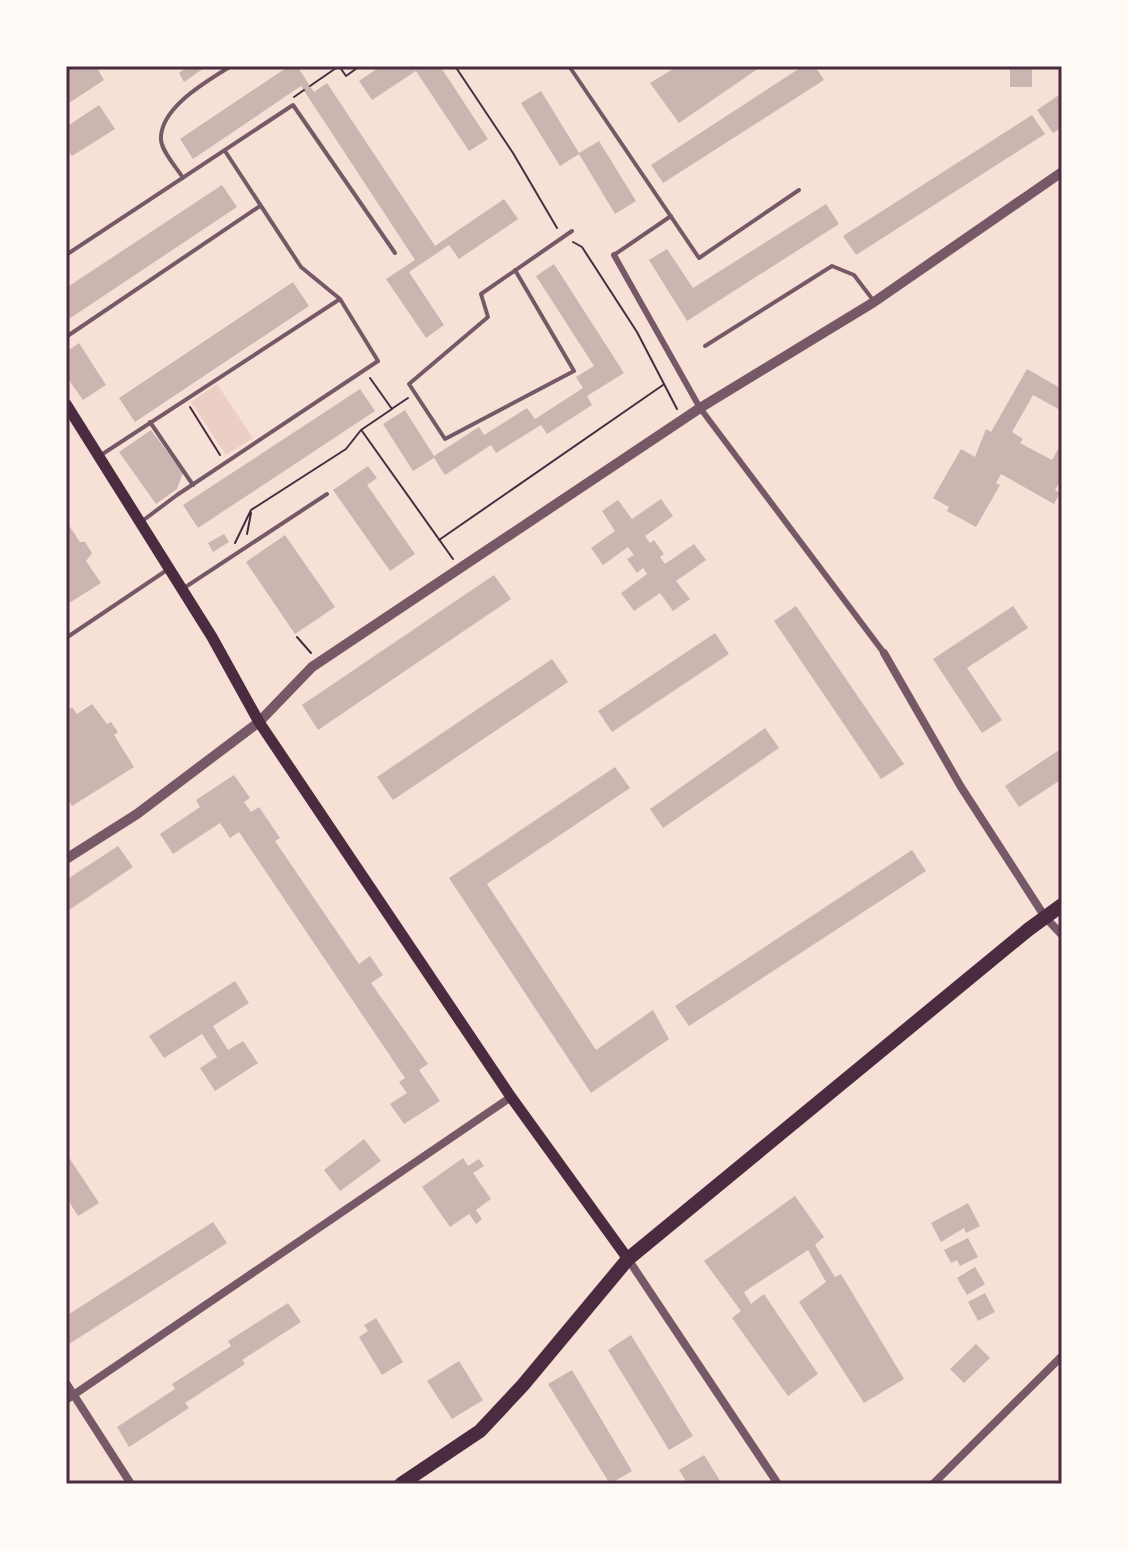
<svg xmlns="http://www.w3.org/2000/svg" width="1128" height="1550" font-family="Roboto,sans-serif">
<rect width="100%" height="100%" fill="#f7e1d7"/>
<path fill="#ebcfc5" d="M217,384L253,438L226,455L191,402Z"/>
<path fill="#ccb4b1" d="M66,66H96L104,80L66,105Z
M189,66H207L184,82L179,73Z
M289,66H297L314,92L327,83L435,246L504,199L518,219L459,259L449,245L409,272L444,325L426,338L386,279L415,260L301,86L193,159L180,139Z
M381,66H440L488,139L469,151L416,71L372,100L359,81Z
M678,66H762L679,123L650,83Z
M803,66H815L824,80L663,183L651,165Z
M1010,66H1032V87H1010Z
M541,91L579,153L599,141L636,201L615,214L579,154L560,166L521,103Z
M1062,93V127L1053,133L1037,110Z
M99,105L115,129L72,156L66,148V127Z
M1032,115L1045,134L856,255L843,236Z
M222,185L237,207L66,321V288Z
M826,204L839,224L687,321L649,260L667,249L693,288Z
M554,264L624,373L587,396L592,405L547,434L541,425L496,453L491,445L445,475L434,458L413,471L383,424L405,410L434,456L479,427L484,435L527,408L535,419L583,388L576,377L594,366L536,276Z
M293,282L309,306L135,422L119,398Z
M79,343L106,385L83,400L66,376V352Z
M1027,369L1062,389V411L1033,395L1012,432L1023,439L1020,443L1052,460L1062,443V478L1055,490L1060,493L1054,504L1001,474L996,483L1000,485L976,527L947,511L949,507L933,498L961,449L975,457L986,429L991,432Z
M360,389L375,411L198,528L183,505Z
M151,430L183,473L177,489L156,504L119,452Z
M368,466L377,478L367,485L415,554L390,571L333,490Z
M661,499L673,516L645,536L650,543L654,540L664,554L660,557L665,564L694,544L706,560L676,581L690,599L673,611L660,593L634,611L621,593L647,574L643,568L637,573L627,559L634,555L628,547L603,565L591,548L615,531L602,511L618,500L632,519Z
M66,521L80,542H85L92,553L86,561L101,583L66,605Z
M224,534L229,542L213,552L208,543Z
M285,535L335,607L295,634L246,562Z
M494,575L511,599L318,730L302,705Z
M796,606L904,764L881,779L774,621Z
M1013,606L1028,628L967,668L1002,720L982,733L933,659Z
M715,633L729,654L612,732L598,711Z
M552,659L568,682L393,800L377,777Z
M92,704L107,724L111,722L118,732L114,735L134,767L72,806L66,797V712L72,707L77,714Z
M765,728L779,748L663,828L650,809Z
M1062,748V779L1019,807L1005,786Z
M615,767L630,788L487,884L596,1050L653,1010L669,1039L591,1093L449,878Z
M234,775L250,798L244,802L251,812L259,807L280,838L275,841L359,964L370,956L383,975L371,983L428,1064L419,1070L440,1101L404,1124L390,1104L407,1093L399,1082L405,1078L239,832L230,838L220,823L173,854L160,834L200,807L196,800Z
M118,846L133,867L66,912V880Z
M912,850L926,871L689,1026L675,1006Z
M235,981L249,1003L213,1026L228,1050L243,1041L258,1063L215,1091L200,1068L217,1057L202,1034L164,1058L149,1036Z
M364,1139L381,1161L340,1191L324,1170Z
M66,1153L99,1203L78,1216L66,1197Z
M463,1158L468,1166L479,1159L484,1166L473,1173L491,1199L476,1210L482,1219L476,1224L469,1214L450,1227L422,1187Z
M795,1196L824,1237L815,1245L835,1277L841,1274L904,1379L864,1403L799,1302L826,1282L808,1250L744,1292L751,1304L764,1294L818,1374L788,1396L732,1318L741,1311L704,1261Z
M968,1203L980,1226L966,1233L964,1228L941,1242L931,1223Z
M213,1222L227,1243L66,1346V1316Z
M968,1238L978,1257L960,1266L957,1260L951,1263L944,1250Z
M975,1267L985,1284L967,1295L957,1278Z
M985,1293L995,1312L978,1321L968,1302Z
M288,1303L301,1322L242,1360L245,1364L185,1403L189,1408L129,1447L117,1427L175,1389L172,1384L231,1346L228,1341Z
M376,1318L403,1362L382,1375L359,1337L368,1331L364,1325Z
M631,1335L693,1436L669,1450L608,1350Z
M976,1344L990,1358L964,1383L950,1369Z
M459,1361L483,1400L452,1419L427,1381Z
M572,1370L632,1471L610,1484L548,1384Z
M704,1455L722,1484H688L679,1470Z"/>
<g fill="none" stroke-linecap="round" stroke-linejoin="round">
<path stroke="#4a2c40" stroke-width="2" d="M455,66L513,153L557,228
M310,86L339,66L346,76L360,66
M294,97L304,90
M573,242L582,247L637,332L677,409
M190,407L220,455
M393,408L408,398
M362,431L453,559
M247,534L251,513
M439,540L663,385
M235,543L251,510L346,449L361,430L392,409L370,378
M297,637L311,653"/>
<path stroke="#755966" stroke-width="4" d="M569,66L699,258L799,190
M183,178C177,168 162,152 161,140C159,108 207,81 231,66
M66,255L293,105L395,253
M614,255L671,216
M515,270L574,371L445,439L409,384L488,317L481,294L572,231
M66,337L260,206
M705,346L832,266L854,275L873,300
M150,422L193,485
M101,455L340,299
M141,522L177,495L378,361L340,299L301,267L225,151
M184,588L327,494
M66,638L167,570"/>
<path stroke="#755966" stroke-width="6" d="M614,255L700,408L884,653"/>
<path stroke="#755966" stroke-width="8" d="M884,653L961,787L1045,917L1062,935
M628,1259L778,1484
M66,1383L131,1484
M66,1400L511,1097
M933,1484L1062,1356"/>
<path stroke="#755966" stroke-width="10" d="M66,859L137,814L259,722L312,667L700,408L874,302L1062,172"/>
<path stroke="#4a2c40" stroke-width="11" d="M66,404L212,637L259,722L511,1097L628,1259"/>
<path stroke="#4a2c40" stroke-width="14" d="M401,1484L480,1431L523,1385L628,1259L1029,929L1062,905"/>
</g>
<rect width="1128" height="1550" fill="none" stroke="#fffaf5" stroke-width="136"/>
<rect x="68" y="68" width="992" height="1414" fill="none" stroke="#4a2c40" stroke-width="3"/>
</svg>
